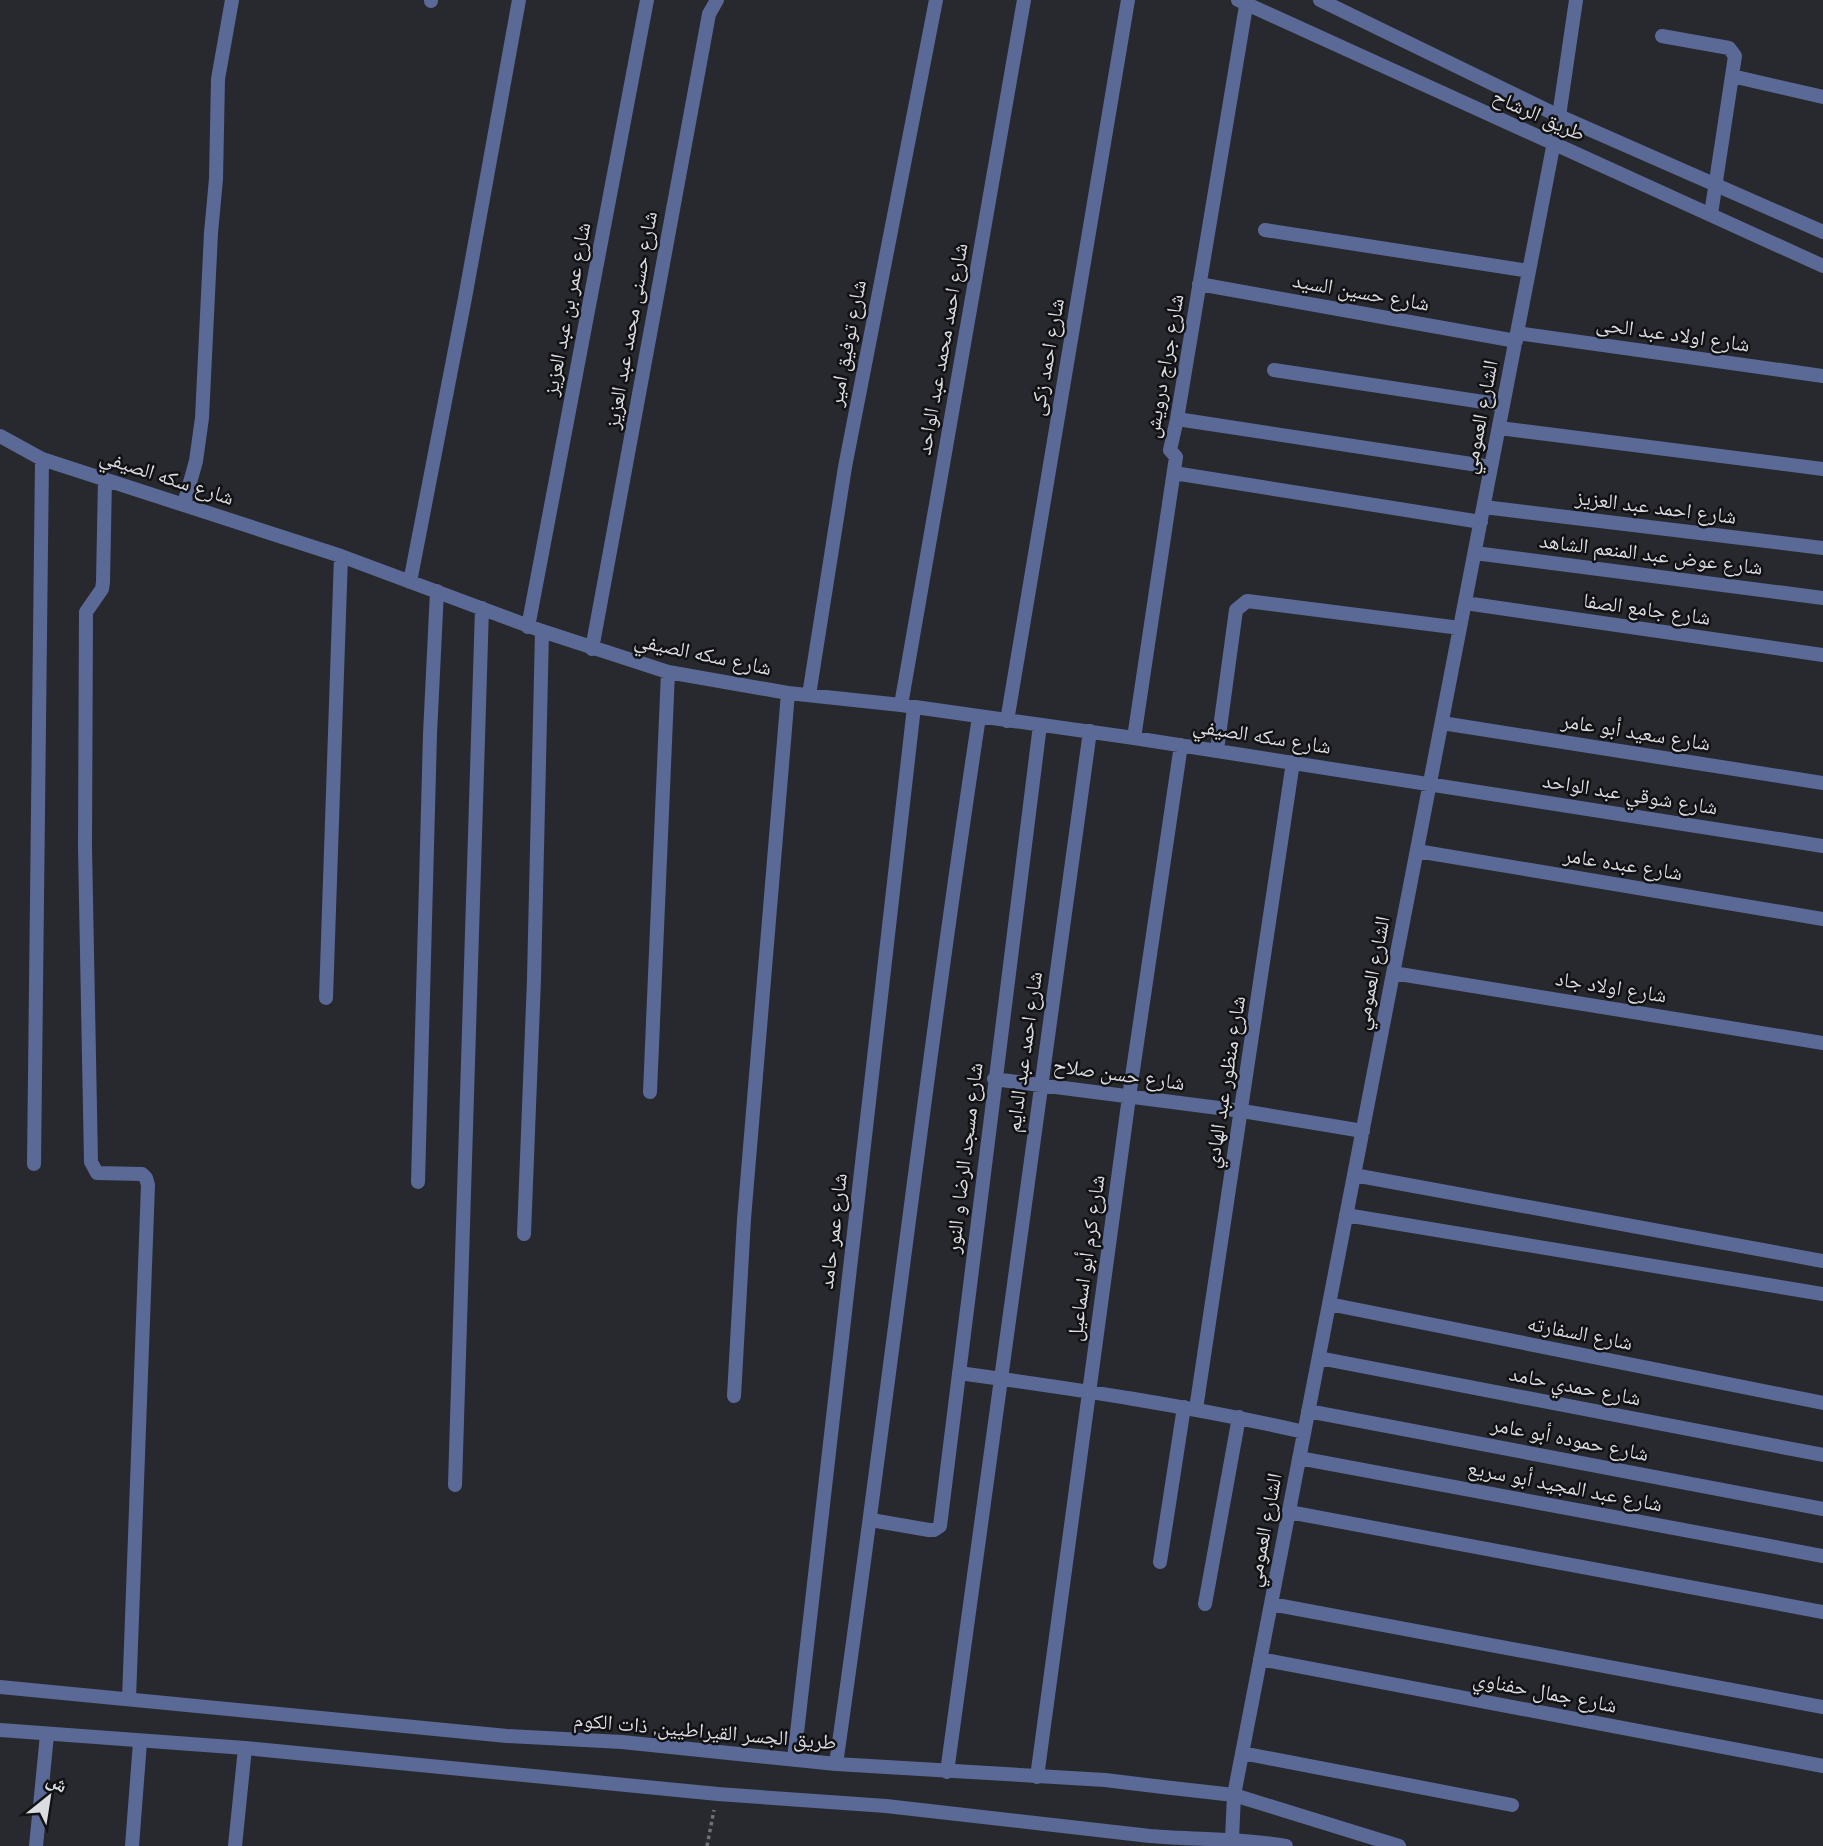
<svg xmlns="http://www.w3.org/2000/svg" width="1823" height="1846" font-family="Raleway,'Noto Naskh Arabic',sans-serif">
<rect width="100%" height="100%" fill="#28292f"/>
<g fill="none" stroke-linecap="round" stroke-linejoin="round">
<path stroke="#717278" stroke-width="3.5" stroke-dasharray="3.5 3.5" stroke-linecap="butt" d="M707,1846L714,1810"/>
<path stroke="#5b6996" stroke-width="14" d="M1238,0L1823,266
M431,1V0
M1662,36L1729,48L1735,56L1711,214
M1732,76L1823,97
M1265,230L1529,271
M1199,284L1516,341
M1517,333L1823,376
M1274,370L1503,405
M1177,419L1491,467
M1499,428L1823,469
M0,436L42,459L341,556L542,631L668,672L788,693L901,705L1134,738L1823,846
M1174,473L1481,522
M105,479L103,582L102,589L86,612L85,847L91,1162L97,1173L142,1174L146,1178L148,1185L129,1699
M184,504L196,461L202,418L211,233L216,179L218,79L232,0
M1484,507L1823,548
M1475,553L1823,598
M410,582L465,298L519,0
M1465,603L1823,655
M528,627L647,0
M592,649L709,14L717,0
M809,695L845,467L936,0
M901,705L1024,0
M1007,721L1128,0
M1442,723L1823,783
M1134,738L1176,457L1170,450L1177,419L1247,0
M1217,750L1236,610L1247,601L1460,628
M1417,851L1823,919
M1393,973L1823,1043
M326,998L341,556
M994,1079L1242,1111L1363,1131
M650,1092L668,672
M34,1164L42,459
M1354,1175L1823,1261
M418,1182L430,734L437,591
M1346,1215L1823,1294
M524,1234L534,979L542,631
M1329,1304L1823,1403
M1319,1358L1823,1455
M959,1373C1075,1389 1190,1406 1304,1432
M734,1396L744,1219L788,693
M1196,1409L1293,762
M1308,1411L1823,1509
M1299,1458L1823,1556
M455,1485L482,608
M1289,1512L1823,1612
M871,1520L929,1530H934L940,1526L1040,725
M1160,1562L1184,1407
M1205,1604L1239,1417
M1271,1604L1823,1707
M1260,1659L1823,1766
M1242,1753L1512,1805
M794,1759L914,707
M836,1764C886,1415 926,1065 979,717
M947,1772L1090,731
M1037,1777L1129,1097L1181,745
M1232,1839L1234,1795L1559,116L1576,0
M36,1846L47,1735
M132,1846L140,1742
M235,1846L245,1748"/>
<path stroke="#5b6996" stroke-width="14" d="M1320,0L1559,116L1823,232
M0,1687L507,1736L622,1742L836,1764L1105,1780L1163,1787L1234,1795L1399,1846
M0,1730L245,1748L718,1794L886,1806L1150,1836C1196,1840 1241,1838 1286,1846"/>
</g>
<g text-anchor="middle" stroke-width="5" stroke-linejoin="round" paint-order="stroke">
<g font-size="21" fill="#dbdce0" stroke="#121215">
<text transform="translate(1539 115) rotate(24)" y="7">طريق الرشاح</text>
<text transform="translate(1361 292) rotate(10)" y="7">شارع حسين السيد</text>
<text transform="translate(567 309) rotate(-79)" y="7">شارع عمر بن عبد العزيز</text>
<text transform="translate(631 320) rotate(-80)" y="7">شارع حسنى محمد عبد العزيز</text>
<text transform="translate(1673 334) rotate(8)" y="7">شارع اولاد عبد الحى</text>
<text transform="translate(847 343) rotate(-79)" y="7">شارع توفيق امير</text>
<text transform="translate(942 349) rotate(-80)" y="7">شارع احمد محمد عبد الواحد</text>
<text transform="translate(1047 357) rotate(-80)" y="7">شارع احمد زكى</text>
<text transform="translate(1164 366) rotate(-80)" y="7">شارع جراج درويش</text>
<text transform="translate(1480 417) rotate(-79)" y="7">الشارع العمومي</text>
<text transform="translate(167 477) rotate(18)" y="7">شارع سكه الصيفي</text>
<text transform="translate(1656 507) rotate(7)" y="7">شارع احمد عبد العزيز</text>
<text transform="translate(1651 554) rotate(7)" y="7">شارع عوض عبد المنعم الشاهد</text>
<text transform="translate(1647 609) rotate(8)" y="7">شارع جامع الصفا</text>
<text transform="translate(703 654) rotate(12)" y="7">شارع سكه الصيفي</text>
<text transform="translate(1636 732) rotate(9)" y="7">شارع سعيد أبو عامر</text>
<text transform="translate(1262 736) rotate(9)" y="7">شارع سكه الصيفي</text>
<text transform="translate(1630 794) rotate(9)" y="7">شارع شوقي عبد الواحد</text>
<text transform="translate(1623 864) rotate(9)" y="7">شارع عبده عامر</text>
<text transform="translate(1372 973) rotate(-79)" y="7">الشارع العمومي</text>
<text transform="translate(1611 987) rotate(9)" y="7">شارع اولاد جاد</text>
<text transform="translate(1024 1052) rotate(-82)" y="7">شارع احمد عبد الدايم</text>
<text transform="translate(1119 1074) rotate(8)" y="7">شارع حسن صلاح</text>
<text transform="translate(1225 1082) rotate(-81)" y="7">شارع منظور عبد الهادي</text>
<text transform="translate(964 1158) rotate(-83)" y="7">شارع مسجد الرضا و النور</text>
<text transform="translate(833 1231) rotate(-83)" y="7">شارع عمر حامد</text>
<text transform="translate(1086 1258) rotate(-82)" y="7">شارع كرم أبو اسماعيل</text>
<text transform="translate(1580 1333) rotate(11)" y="7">شارع السفارته</text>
<text transform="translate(1575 1386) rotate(11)" y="7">شارع حمدي حامد</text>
<text transform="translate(1570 1439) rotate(11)" y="7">شارع حموده أبو عامر</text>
<text transform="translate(1565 1486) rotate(11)" y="7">شارع عبد المجيد أبو سريع</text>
<text transform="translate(1264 1530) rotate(-79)" y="7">الشارع العمومي</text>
<text transform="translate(1545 1692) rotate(11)" y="7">شارع جمال حفناوي</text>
<text transform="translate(705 1731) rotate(5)" y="7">طريق الجسر القيراطيين, ذات الكوم</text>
</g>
</g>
<g transform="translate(49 1797) rotate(30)" stroke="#121215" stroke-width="5" paint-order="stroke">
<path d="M0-5L12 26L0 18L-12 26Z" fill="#dbdce0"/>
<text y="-10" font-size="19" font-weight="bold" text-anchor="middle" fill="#dbdce0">ش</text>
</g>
</svg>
